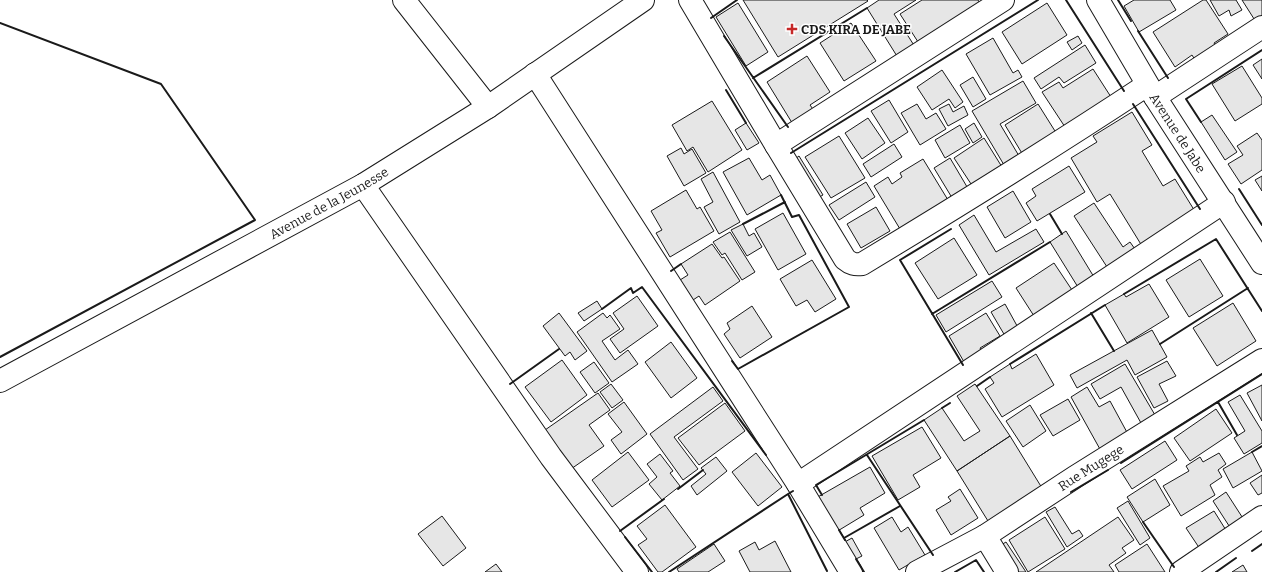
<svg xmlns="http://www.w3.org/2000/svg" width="1262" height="572" font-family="Bitter,serif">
<rect width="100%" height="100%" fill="#fff"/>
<path fill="#e6e6e6" stroke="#1a1a1a" d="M743,0H867L868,1L778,57Z
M879,0H916L894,14L917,50L900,61L867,8Z
M922,0H978L981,5L920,45L900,14Z
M1134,0H1170L1176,10L1139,32L1124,6Z
M1203,0H1206L1228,34L1214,43L1219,52L1198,65L1192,55L1175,67L1153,32Z
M1210,0H1236L1242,10L1231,16L1229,10L1219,16Z
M1242,0H1262V18L1256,22Z
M738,3L768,52L746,66L716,17Z
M1047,3L1067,35L1022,64L1002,32Z
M851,23L876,61L844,81L820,43Z
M1078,36L1082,43L1072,50L1067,42Z
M993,38L1013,73L1018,70L1022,77L990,95L966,54Z
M1085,45L1096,63L1064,83L1059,77L1041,89L1034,78Z
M807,56L830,92L810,105L815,112L794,126L767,82Z
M1262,59V79L1253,65Z
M1242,66L1262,98V104L1235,121L1212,84Z
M1093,69L1111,97L1065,127L1042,92L1059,82L1063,88Z
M942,70L963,102L955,108L949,99L932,110L917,87Z
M973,77L986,99L973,107L960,85Z
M1023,81L1036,103L1000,124L1022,161L1007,170L972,111Z
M889,100L908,132L891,143L871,111Z
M712,101L742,150L708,172L693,147L687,151L672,125Z
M917,104L926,119L936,113L946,129L920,145L901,113Z
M949,104L953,112L964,106L968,115L948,126L939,109Z
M1038,104L1060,139L1026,160L1005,125Z
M1132,112L1152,145L1142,151L1163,186L1175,179L1196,213L1142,246L1110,194L1097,202L1071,158L1097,142L1093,136Z
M1212,115L1237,152L1225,160L1201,122Z
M868,118L885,143L862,159L845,133Z
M746,123L759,143L747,150L735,130Z
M974,123L982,137L973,143L965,129Z
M960,125L970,143L945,158L935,140Z
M1257,133L1262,140V170L1241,184L1228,164L1243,155L1237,146Z
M839,136L865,178L831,198L805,157Z
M984,138L1002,167L973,187L954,158Z
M894,144L902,157L871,177L863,164Z
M681,148L684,154L692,149L706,173L684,186L667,156Z
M799,156L823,195L812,201L788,164Z
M749,158L762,180L770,175L781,195L747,215L723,172Z
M950,158L973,197L957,206L934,168Z
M923,159L948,200L900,229L874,186L888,177L892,184L902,177L900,173Z
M1069,166L1085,192L1037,221L1026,203L1036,196L1032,189Z
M713,172L740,222L719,234L704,207L713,202L701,179Z
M1262,176V191L1255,180Z
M866,182L875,197L839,220L829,205Z
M686,190L697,209L700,207L714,231L670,257L656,233L662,230L651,211Z
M1013,191L1031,222L1005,238L987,207Z
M1094,203L1123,247L1130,242L1137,252L1109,270L1074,216Z
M876,207L890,231L861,248L847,224Z
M783,213L806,254L778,270L755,229Z
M974,215L996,252L1036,229L1044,242L989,275L959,225Z
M743,224L749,236L754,233L762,247L747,256L731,230Z
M1066,231L1097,282L1081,292L1050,242Z
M730,232L755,272L742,280L725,253L722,255L713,242Z
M954,238L977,275L938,299L915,263Z
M712,244L722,258L724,257L740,281L705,305L699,296L693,300L680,280L688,275L681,264Z
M1200,259L1223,296L1189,317L1166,280Z
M812,260L836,299L815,312L807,300L796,306L780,279Z
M1054,263L1076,296L1034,316L1016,288Z
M992,281L1002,297L946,332L936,315Z
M1149,284L1169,317L1127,343L1105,305L1124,294L1126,297Z
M637,296L658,326L620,353L610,339L624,329L613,313Z
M597,301L602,309L584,321L578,313Z
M1233,303L1256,341L1217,366L1193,328Z
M1005,304L1021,333L1008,341L991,312Z
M752,306L772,337L740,358L724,334L730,329L727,323Z
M559,313L587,351L575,360L570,352L565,356L543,326Z
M603,313L607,318L610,315L620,329L602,341L615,360L628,350L638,364L612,382L577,332Z
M986,313L1000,336L980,348L985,357L967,367L949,336Z
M1152,330L1167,357L1135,375L1127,360L1077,388L1070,375Z
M671,342L697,378L671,398L645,362Z
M1036,354L1054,385L1002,417L985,389L994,383L990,377L1010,364L1012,369Z
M562,360L587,395L551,422L525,387Z
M1167,361L1176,376L1159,384L1168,401L1154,408L1137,377Z
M594,362L609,383L595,393L580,372Z
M1125,364L1155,415L1141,423L1121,387L1100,399L1091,384Z
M611,384L623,400L612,408L600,392Z
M975,384L1010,436L957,471L924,420L942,408L964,441L980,431L957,396Z
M1262,385V421L1247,393Z
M713,387L723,401L674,437L698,469L683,480L650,434Z
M1087,387L1099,407L1110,401L1129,436L1101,451L1071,397Z
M598,393L610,410L589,425L604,446L571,469L545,430Z
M1240,395L1262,431V443L1244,454L1234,438L1245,431L1228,402Z
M1068,399L1080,420L1053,436L1040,415Z
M624,402L647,434L621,454L611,440L622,432L608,414Z
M725,403L745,431L699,465L678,438Z
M1030,405L1046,431L1023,447L1006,421Z
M1216,409L1232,433L1190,461L1174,438Z
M922,427L941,458L913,475L920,487L898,500L872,456Z
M1010,436L1042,488L988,521L957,471Z
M1165,441L1177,460L1132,489L1120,470Z
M628,452L649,480L612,507L592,480Z
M1252,452L1262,471L1233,488L1223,469Z
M756,453L782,487L758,506L732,472Z
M1219,453L1226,464L1218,470L1222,477L1210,485L1215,495L1181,516L1163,486L1189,471L1186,466L1200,457L1203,462Z
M660,454L673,471L670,473L680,486L662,500L649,484L657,477L647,464Z
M716,457L727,471L697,495L691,486L706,474L701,468Z
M870,467L885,493L860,508L864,515L836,532L816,498Z
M1262,475V493L1258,495L1250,483Z
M1155,479L1170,505L1143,522L1127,497Z
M960,489L978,518L951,535L936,510L951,501L948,497Z
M1226,492L1246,523L1233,532L1213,501Z
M1128,501L1150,538L1140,545L1117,508Z
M665,505L696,547L662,572H658L638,545L647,539L637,526Z
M1055,507L1072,534L1079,530L1083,536L1067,547L1046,512Z
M1214,511L1229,535L1202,552L1186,528Z
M442,516L466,548L443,566L418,534Z
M892,517L901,532L908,527L925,555L899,570L874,528Z
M1045,517L1065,549L1028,572L1009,540Z
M1118,517L1134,540L1122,548L1126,553L1109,565L1114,572H1036Z
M852,538L862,556L850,562L841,544Z
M775,541L791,572H750L739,551L755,542L759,550Z
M1006,542L1026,572H1009L996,548Z
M714,544L725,561L708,572H679L677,569Z
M1147,544L1165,572H1119L1115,565Z
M496,564L502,572H485Z
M1243,565L1247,572H1232Z"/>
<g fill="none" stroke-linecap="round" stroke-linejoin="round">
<g stroke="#1a1a1a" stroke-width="24">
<g id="minor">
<path d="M404,0L488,107"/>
<path d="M690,0L776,145L845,259C851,264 855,265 862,264C958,206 1053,147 1147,85"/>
<path id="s1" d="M1098,0L1155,97L1262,263"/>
<path d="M535,74L798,484L851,572"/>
<path d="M1155,97L1262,27"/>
<path d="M776,145L1003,0"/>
<path d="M363,185L551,457L637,572"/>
<path d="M798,484L1224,202"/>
<path d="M985,536L1007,572"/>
<path id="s2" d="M917,572L985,536L1075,477L1262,360"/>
<path d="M1181,572L1262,517"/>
</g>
</g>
<g stroke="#1a1a1a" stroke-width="24">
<g id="tertiary">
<path id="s3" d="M0,381L363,185L488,107L643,0"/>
</g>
</g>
<use href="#minor" stroke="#fff" stroke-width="22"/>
<use href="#tertiary" stroke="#fff" stroke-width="22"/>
<path stroke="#1a1a1a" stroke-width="2" d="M1066,0L1124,91
M1118,0L1131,21
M711,18L737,0
M0,23L161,84L255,220L0,357
M1138,31L1168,78
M724,36L788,127
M753,78L867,8
M726,90L746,123
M1133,104L1200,209
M1201,122L1186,99L1262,50
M791,153L1038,0
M1239,189L1262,225
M1050,214L1062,234
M743,224L785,202
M951,229L900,260L963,365
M671,271L681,264
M1124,294L1216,239L1262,311
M602,309L631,288L633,293L642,287L766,455
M1091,313L1114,351
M932,314L1050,242
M1160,344L1248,288
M732,361L738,369L849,307L799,215L792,217L781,195
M1010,364L1105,305
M510,384L559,349
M977,386L990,377
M1218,402L1237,435
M942,408L950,403
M1252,452L1262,446
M867,455L933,555
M1121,463L1262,374
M678,489L703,470
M793,491L788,494L827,571
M1071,492L1108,470
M822,495L816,485L924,420
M1143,522L1174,567
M839,530L845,540
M620,531L664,499
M625,537L652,572
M844,538L900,506
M1252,551L1262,544
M856,559L864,572
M669,572L788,494
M955,572L976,560L984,572
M1216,572L1236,558"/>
</g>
<path fill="#c62828" stroke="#fff" stroke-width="1.5" d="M790 23h4v4h4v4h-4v4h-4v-4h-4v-4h4z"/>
<g text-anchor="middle" stroke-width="3" stroke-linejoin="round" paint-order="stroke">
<g font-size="13" font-weight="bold" fill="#1a1a1a" stroke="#fff" text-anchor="start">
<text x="801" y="34">CDS KIRA DE JABE</text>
</g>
<g font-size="13" fill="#1a1a1a" stroke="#fff">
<text dy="5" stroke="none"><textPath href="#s1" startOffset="155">Avenue de Jabe</textPath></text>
<text dy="5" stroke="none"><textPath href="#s3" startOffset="374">Avenue de la Jeunesse</textPath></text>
<text dy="5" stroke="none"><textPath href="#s2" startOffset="203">Rue Mugege</textPath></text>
</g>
</g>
</svg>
